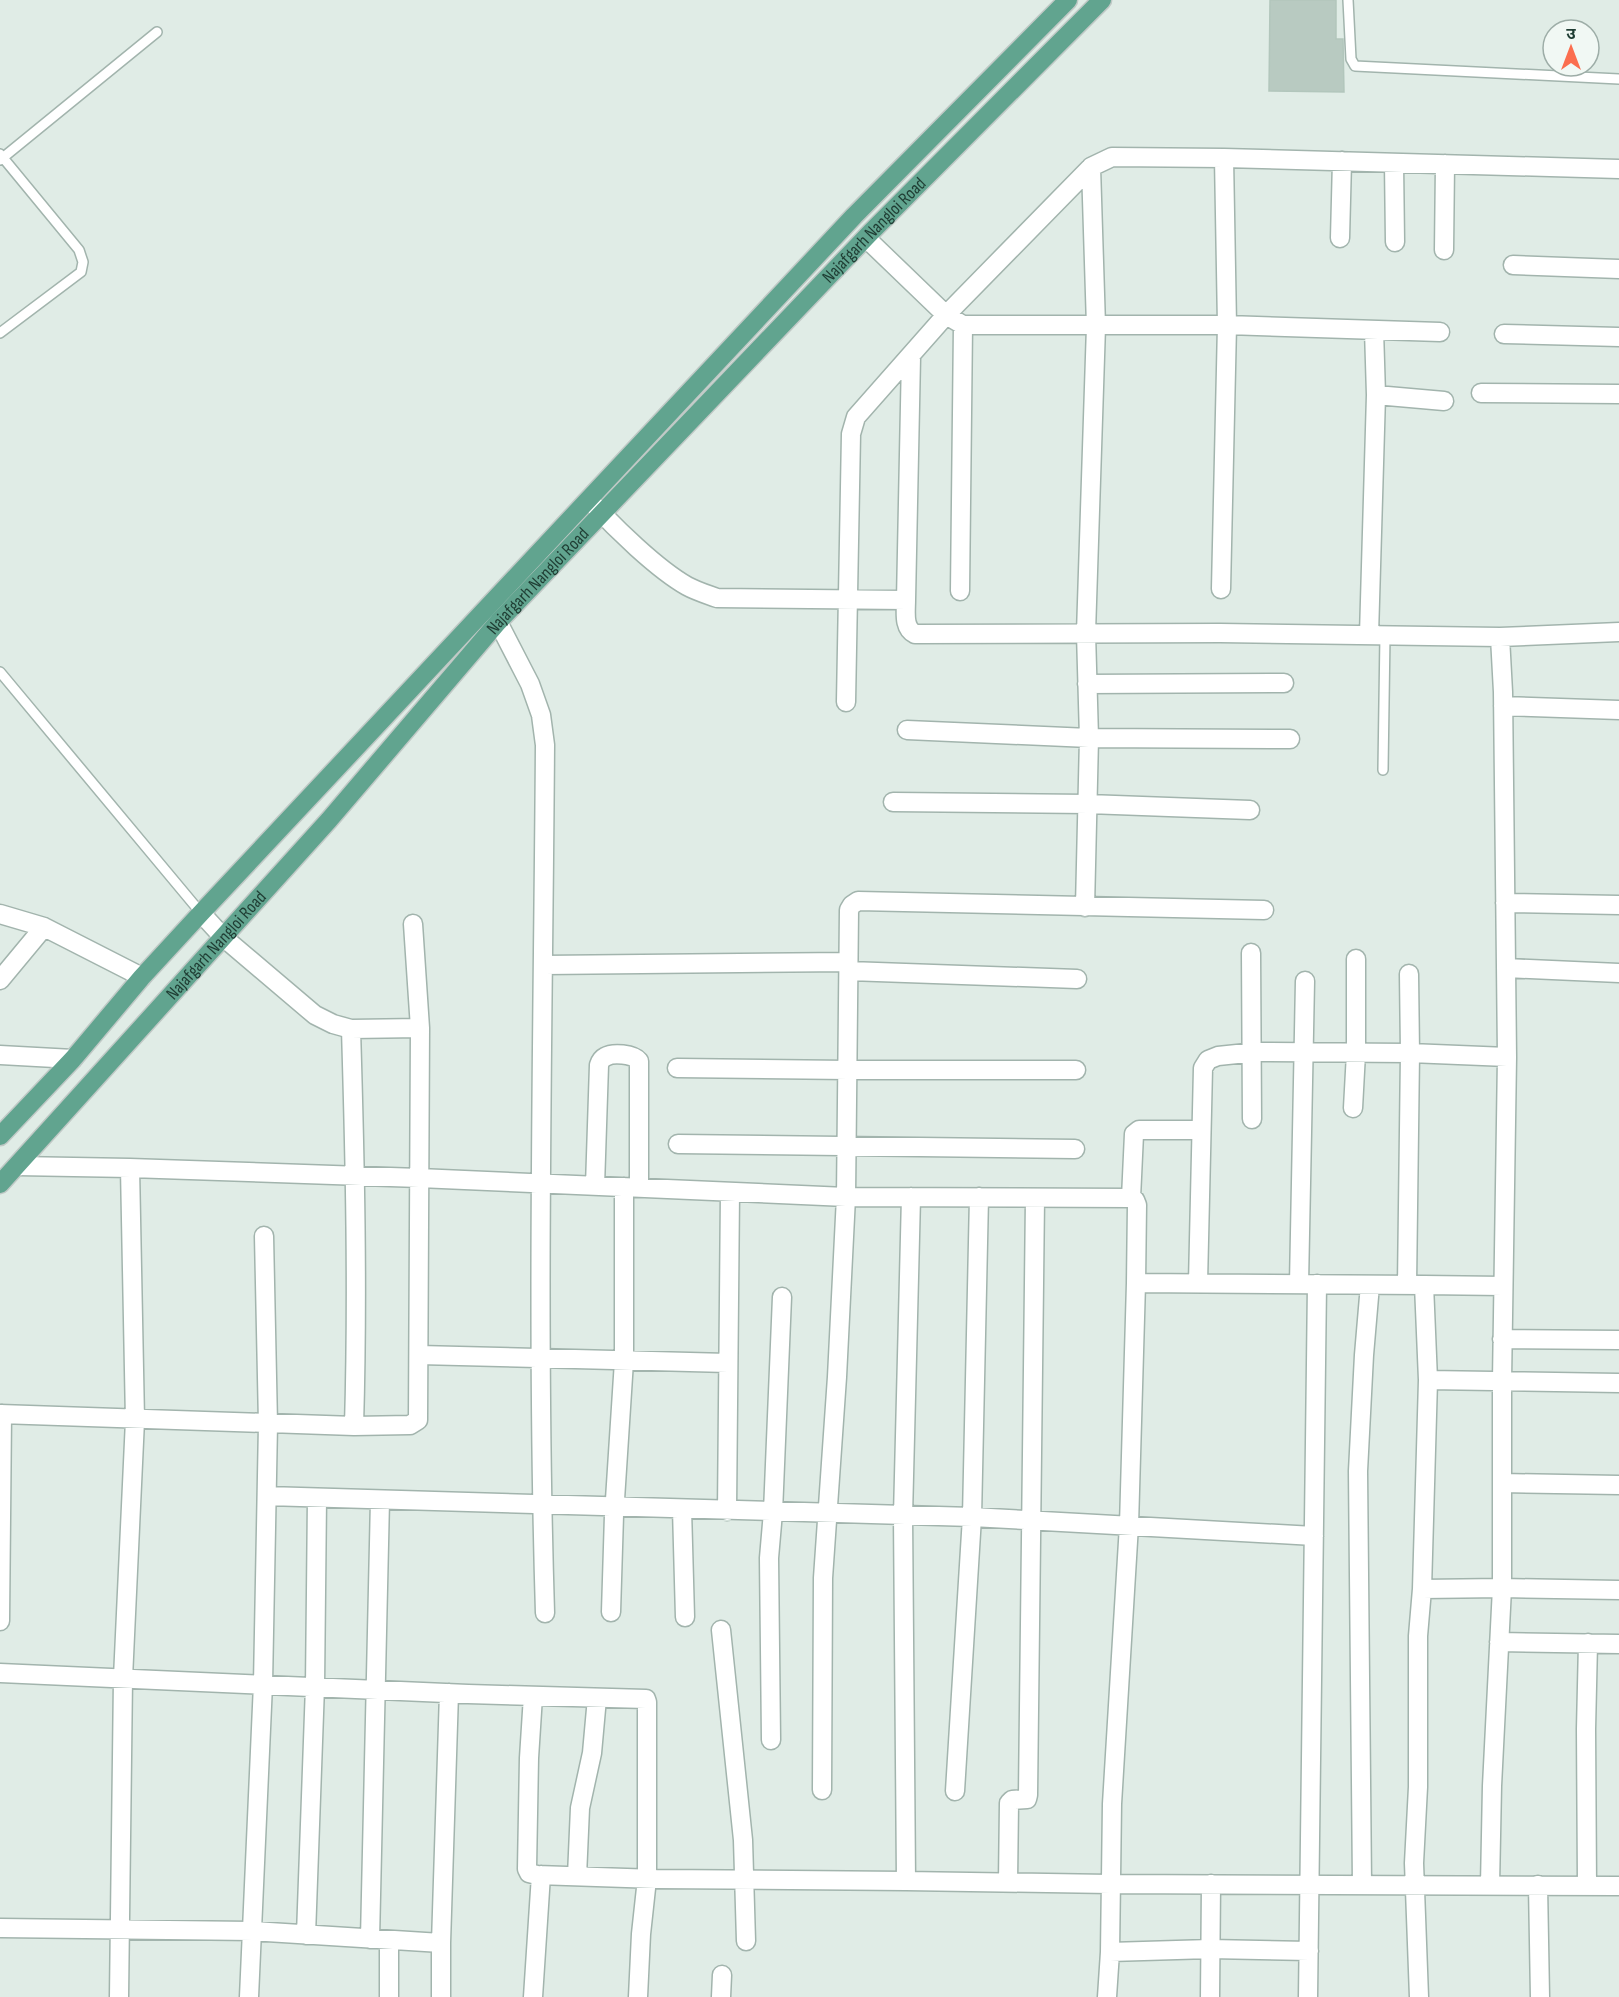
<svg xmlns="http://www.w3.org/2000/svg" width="1619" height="1997" font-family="'Sofia Sans Condensed','Noto Sans Devanagari',sans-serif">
<rect width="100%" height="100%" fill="#e0ece6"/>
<path fill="#b8cac1" stroke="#b2c6bc" stroke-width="1.5" d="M1270,0H1336V39H1343L1344,92L1269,91Z"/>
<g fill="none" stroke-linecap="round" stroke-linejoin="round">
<g stroke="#a2b4ad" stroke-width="12">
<path id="lane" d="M1348,0L1351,59L1355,66L1619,79
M0,154L79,250L83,262L81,272L0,333
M0,160L157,32
M0,672L201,913
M1383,770L1385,635"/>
</g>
<g stroke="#a2b4ad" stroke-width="21">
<path id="street" d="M1394,163L1395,242
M866,238L946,315L963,325H1227L1440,332
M1340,238L1342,161
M1444,250L1445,164
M1513,265L1619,269
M1504,334L1619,337
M1481,393L1619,394
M1376,395L1444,401
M591,502C615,528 657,569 687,586C696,591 706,594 717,598L906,600C906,612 903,628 915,634L1220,633L1500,637L1619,632
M1221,589L1227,325L1224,158
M960,591L963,325
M906,600L911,357
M498,622L530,684L541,715L545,745C543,1034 536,1324 545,1613
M1369,635L1376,395L1374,330
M1500,637L1503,692L1507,1057
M1087,684L1284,683
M846,702L851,434L856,417L946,315L1091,167L1112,157L1224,158L1619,169
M1503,706L1619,710
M907,730L1089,738L1290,739
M893,802L1088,804L1250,810
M1505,903L1619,905
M1085,907L1089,738L1086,633L1096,326L1091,167
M201,913L223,937L315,1015L333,1024L351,1029C355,1161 358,1293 354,1426
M0,914L44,927L142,977
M1251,953L1252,1119
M544,965L848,962
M1506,968L1619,973
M849,971L1077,979
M0,980L44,927
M351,1029L420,1028
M0,1055L73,1059
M677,1068L848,1070H1076
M1353,1108L1356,1053V959
M678,1144L1075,1149
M17,1166L130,1168L419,1178L846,1197L849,910L852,905L858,901L1264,910
M595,1186L599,1065C600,1062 601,1059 605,1057C613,1052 633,1054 639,1061V1188
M911,1197L903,1516L906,1881L1110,1884L1619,1886
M1131,1198L1134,1134L1139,1130H1201
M1198,1283L1203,1068L1208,1060L1218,1056L1256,1052L1410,1053L1507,1057L1502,1381V1588L1492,1786L1490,1885
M1299,1284L1305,981
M1407,1285L1410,1053L1409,974
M1424,1285L1503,1286
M1502,1339L1619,1340
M419,1355L728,1363
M0,1414L354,1426L410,1425L418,1420L420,1028L413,924
M1502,1483L1619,1485
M267,1496L972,1517L1314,1536
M682,1509L685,1617
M727,1511L730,1192
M1422,1589L1502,1588L1619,1590
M611,1612L614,1515L624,1361V1187
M0,1621L2,1414
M721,1630L743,1840L746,1941
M1499,1642L1619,1644
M0,1673L468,1694L646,1699L647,1702V1879L641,1934L638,1997
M533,1696L529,1758L527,1869L529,1873L537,1875L656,1879L906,1881
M771,1740L769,1558L773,1512L782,1297
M822,1790L823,1578L837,1377L846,1197L1131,1198L1135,1200L1137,1205L1136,1283L1424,1285L1428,1380L1619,1383
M955,1791L972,1517L979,1197
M577,1876L580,1808L592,1753L597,1698
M1008,1882L1009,1803L1012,1800L1027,1799L1028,1795L1035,1198
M1362,1885L1358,1471L1364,1355L1370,1285
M1538,1885L1540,1997
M1587,1885L1586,1729L1588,1643
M0,1928L252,1931L441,1943V1997
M306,1935L315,1686L317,1498
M370,1939L380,1500
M441,1943L449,1693
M1110,1952L1210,1949L1309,1951
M119,1997L123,1678L135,1420L130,1168
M249,1997L263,1684L268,1424L264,1236
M389,1997V1940
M533,1997L541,1875
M721,1997L722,1975
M1107,1997L1110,1952L1112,1804L1129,1525L1136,1283
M1210,1997L1211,1884
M1308,1997L1317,1284
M1419,1997L1414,1863L1418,1787V1636L1422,1589L1428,1380"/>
</g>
<g stroke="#c0c9c6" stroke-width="21">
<g id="primary">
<path d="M0,1136L73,1059L142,977L201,913L854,216L1068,0"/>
<path id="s1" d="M0,1184L329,820L498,622L871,232L1102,0"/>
</g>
</g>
<use href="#lane" stroke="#fff" stroke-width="9"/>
<use href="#street" stroke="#fff" stroke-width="18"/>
<use href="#primary" stroke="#61a48f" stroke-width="18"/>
</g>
<g text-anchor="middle" stroke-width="6" stroke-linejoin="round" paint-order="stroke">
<g font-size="18" fill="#1f3d33" stroke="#f1f8f4">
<text dy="6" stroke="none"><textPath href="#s1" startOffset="1294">Najafgarh Nangloi Road</textPath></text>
<text dy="6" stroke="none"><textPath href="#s1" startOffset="808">Najafgarh Nangloi Road</textPath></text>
<text dy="6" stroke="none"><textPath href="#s1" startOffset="322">Najafgarh Nangloi Road</textPath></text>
</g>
</g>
<g transform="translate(1571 48)"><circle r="28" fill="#f1f8f4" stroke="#9dada7" stroke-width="1.5"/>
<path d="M0-4.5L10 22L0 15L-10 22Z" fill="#fb6e4f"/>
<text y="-9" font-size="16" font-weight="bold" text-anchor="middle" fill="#1f3d33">उ</text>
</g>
</svg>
